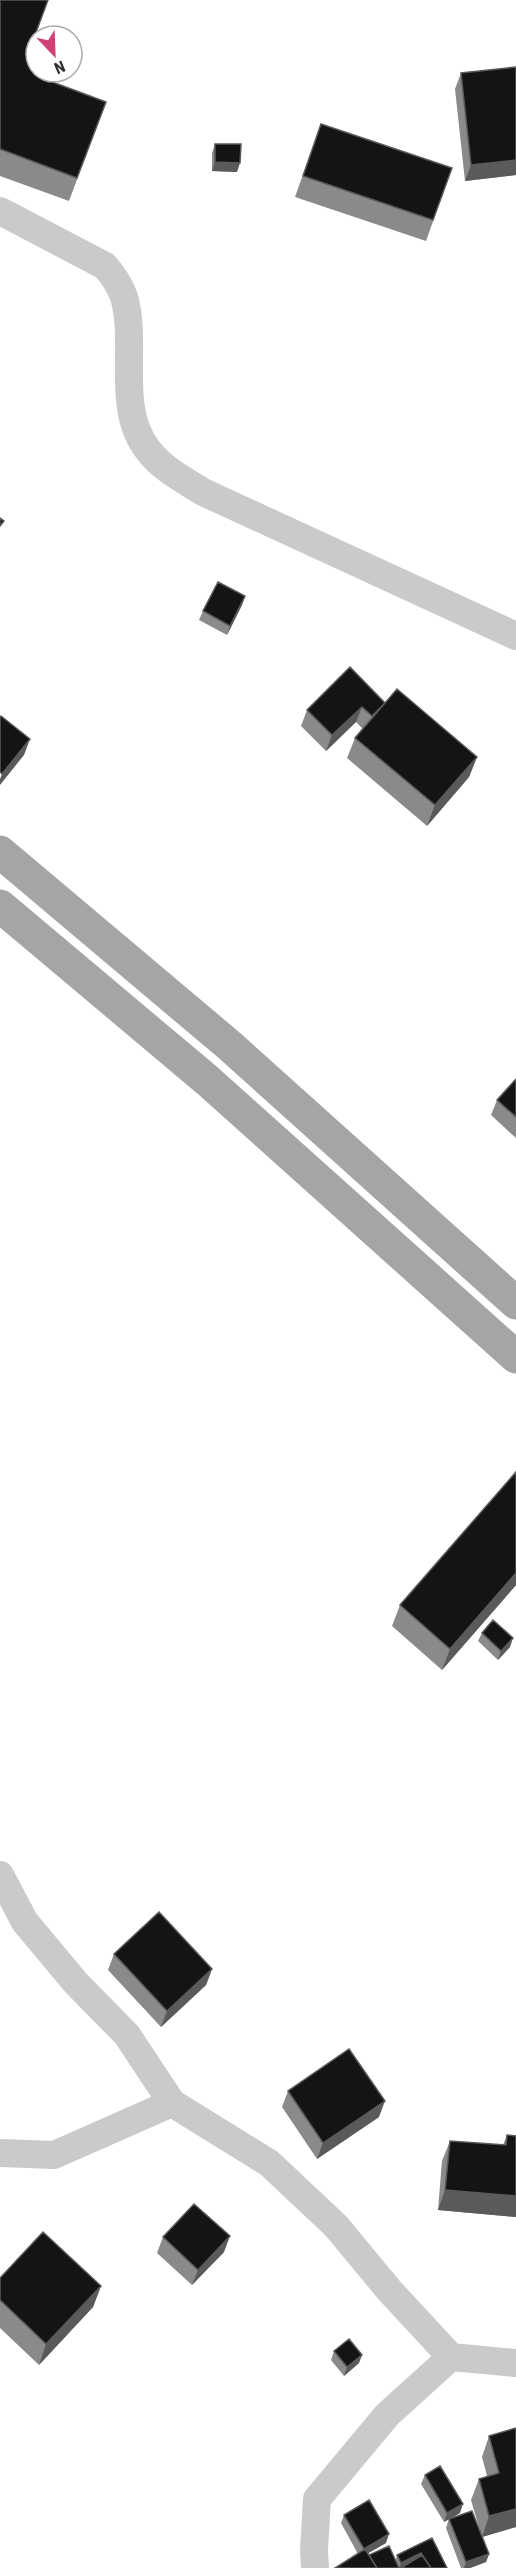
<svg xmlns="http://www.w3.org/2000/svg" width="516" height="2568" font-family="'Roboto Condensed',sans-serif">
<rect width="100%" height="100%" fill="#fff"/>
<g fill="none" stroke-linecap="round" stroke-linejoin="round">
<path stroke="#cacaca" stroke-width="28" d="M0,211L105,266C113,275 120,286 124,297C138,345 115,408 148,450C161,468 184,480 203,492L516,636
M0,1875L25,1922L76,1983L127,2035L172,2103
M0,2153L54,2155L172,2103L269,2163L336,2226L389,2290L451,2357
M315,2568L314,2550L317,2499L387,2415L451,2357L516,2363"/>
<path stroke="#a5a5a5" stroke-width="33" d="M0,852L230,1046L516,1303
M0,906L207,1080L516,1357"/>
</g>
<path fill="#8a8a8a" d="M0,0L28,54L55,83L106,102L69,201L0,176Z
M516,67V175L465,181L455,89L461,73Z
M321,124L452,168L426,241L295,197Z
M215,144L237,172L212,171V153Z
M245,596L242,605L227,635L199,620L203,611Z
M385,703L477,757L469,777L427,826L347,758L355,738L363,729L356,722L326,751L301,726L307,710Z
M516,1079V1138L491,1115L497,1100Z
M516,1472V1585L442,1670L392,1626L400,1605Z
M482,1633L510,1647L498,1660L478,1641Z
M114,1954L212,1969L206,1985L161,2027L108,1970Z
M288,2091L379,2117L317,2159L282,2107Z
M507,2135L516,2136V2217L438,2210L442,2161L450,2141L503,2145Z
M163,2237L224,2252L192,2285L157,2253Z
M0,2278L101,2286L93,2307L39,2365L0,2328Z
M334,2351L359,2363L344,2376L331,2360Z
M516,2428V2527L482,2537L489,2554L486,2562L470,2568H461L446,2528L449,2519L444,2522L421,2484L425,2475L460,2513L450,2519L480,2531L471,2500L479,2479L487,2476L482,2457L489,2436Z
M344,2515L386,2543L368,2553L369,2555L396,2560L397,2555L432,2538L447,2568H335L358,2554L341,2523Z"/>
<path fill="#5a5a5a" d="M516,160V175L465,181L471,165Z
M215,162L240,163L237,172L212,171Z
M245,596L242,605L227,635L230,626Z
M362,707L356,722L326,751L332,735Z
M30,739L24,755L0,785V779L2,774Z
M477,757L469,777L427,826L435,805Z
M516,1573V1585L442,1670L450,1649Z
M513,1638L510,1647L498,1660L501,1651Z
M212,1969L206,1985L161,2027L167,2011Z
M385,2101L379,2117L317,2159L323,2143Z
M445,2190L516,2196V2217L438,2210Z
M230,2236L224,2252L192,2285L198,2270Z
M101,2286L93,2307L39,2365L46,2344Z
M362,2355L359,2363L344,2376L347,2367Z
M463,2504L460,2513L444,2522L447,2513Z
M516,2509V2527L482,2537L489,2516Z
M389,2534L386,2543L360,2558L364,2549Z
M421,2553L418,2562L406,2568H399L401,2563Z
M489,2554L486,2562L470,2568H464L466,2562Z"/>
<path fill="#141414" stroke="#5a5a5a" stroke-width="1.5" d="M0,0H48L28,54L36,57V72H59L55,83L106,102L77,178L0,149Z
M516,67V160L471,165L461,73Z
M321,124L452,168L433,220L303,176Z
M215,144H241L240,163L215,162Z
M0,518L4,521L0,526Z
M218,582L245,596L230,626L203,611Z
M350,667L385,703L372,716L362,707L332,735L307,710Z
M397,689L477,757L435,805L355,738Z
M1,716L30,739L2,774L0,772V717Z
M516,1079V1117L497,1100Z
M516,1472V1573L450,1649L400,1605Z
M493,1620L513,1638L501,1651L482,1633Z
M159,1912L212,1969L167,2011L114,1954Z
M349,2049L385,2101L323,2143L288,2091Z
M507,2135L516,2136V2196L445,2190L450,2141L506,2145Z
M194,2204L230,2236L198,2270L163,2237Z
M43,2232L101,2286L46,2344L0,2300V2278Z
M349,2339L362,2355L347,2367L334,2351Z
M516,2428V2509L489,2516L479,2479L499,2473L489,2436Z
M440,2466L463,2504L447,2513L425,2475Z
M369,2500L389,2534L364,2549L344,2515Z
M472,2511L489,2554L466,2562L449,2519Z
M432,2538L447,2568H431L421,2553L401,2563L397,2555Z
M389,2546L399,2568H377L369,2555Z
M365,2549L377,2568H335Z
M422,2555L431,2568H401Z"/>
<g transform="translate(54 54) rotate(157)"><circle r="28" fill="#ffffff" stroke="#ababab" stroke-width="1.5"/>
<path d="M0-4.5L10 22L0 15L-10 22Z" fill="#d14176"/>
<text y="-9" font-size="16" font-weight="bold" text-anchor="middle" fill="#2d2d2d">N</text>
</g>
</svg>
